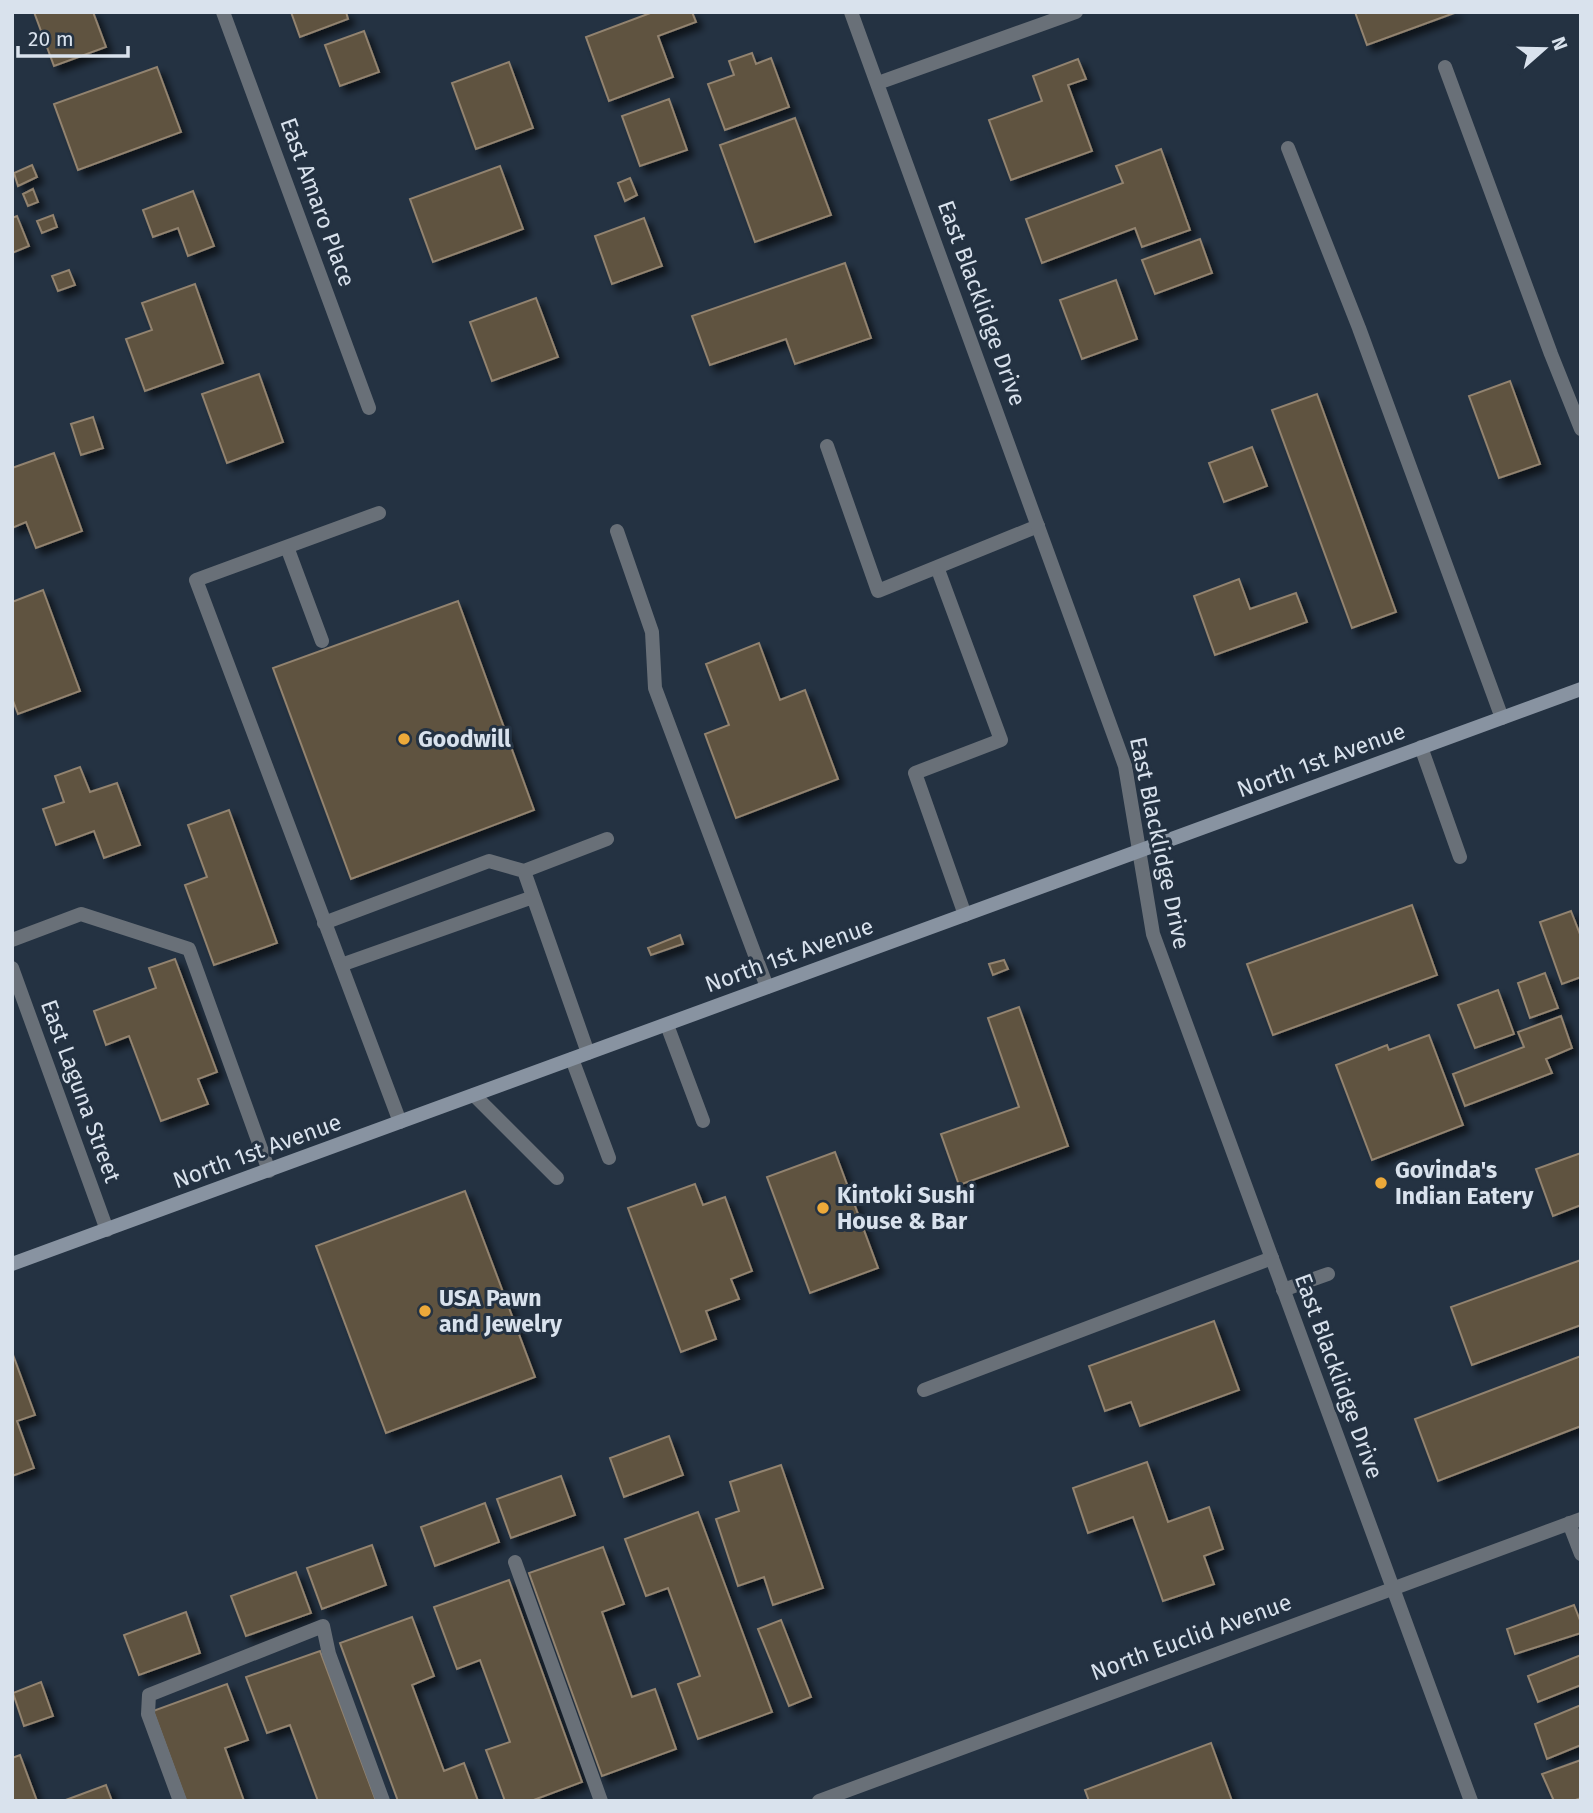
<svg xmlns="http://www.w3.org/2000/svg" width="1593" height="1813" font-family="'Fira Sans',sans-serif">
<defs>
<filter id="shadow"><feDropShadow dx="6" dy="6" stdDeviation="3.5" flood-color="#0009"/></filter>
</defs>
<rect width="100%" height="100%" fill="#243242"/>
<path fill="#5f523f" stroke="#92836f" stroke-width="2" filter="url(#shadow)" d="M34,12H93L106,47L54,66Z
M291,12H346L348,19L300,37Z
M653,12H692L696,22L658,36L673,77L609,101L586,37Z
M1355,12H1457L1367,45Z
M364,31L379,72L340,86L325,45Z
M752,53L756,64L771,58L789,107L725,130L708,84L734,75L729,61Z
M1078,59L1086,79L1068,85L1092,151L1011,180L989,120L1042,101L1033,76Z
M509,62L533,128L476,149L452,83Z
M157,67L181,132L78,170L54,104Z
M669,99L687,150L640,166L622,116Z
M795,118L831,215L755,242L720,145Z
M1161,149L1190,230L1142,247L1135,228L1042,263L1026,219L1123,183L1116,166Z
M32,165L37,177L18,186L14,173Z
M500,166L523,229L433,262L410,199Z
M630,178L637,195L625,201L618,183Z
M33,189L38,202L28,206L23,194Z
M193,191L214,246L188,256L178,228L153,237L143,210Z
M53,215L57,227L42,233L37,221Z
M17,216L29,246L12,253V218Z
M644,218L662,266L612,284L595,236Z
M1200,239L1212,273L1155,294L1142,260Z
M845,263L871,338L795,364L786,339L710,365L692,316Z
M69,270L75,285L58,291L52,276Z
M1116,280L1137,339L1082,359L1060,300Z
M195,284L223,363L145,391L126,339L152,330L142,303Z
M536,298L558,357L492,381L470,322Z
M259,374L283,442L227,463L202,394Z
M1510,381L1540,464L1499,478L1469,396Z
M1317,394L1396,612L1352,628L1272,410Z
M93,417L103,448L81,455L71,424Z
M1252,447L1267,486L1224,502L1209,463Z
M54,453L82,531L36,548L26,522L12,528V468Z
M1239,579L1250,609L1296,593L1307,622L1215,655L1194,596Z
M43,590L80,691L18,714L12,698V602Z
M458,601L534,810L351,879L273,668Z
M759,643L780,700L805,690L838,779L736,818L705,734L729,725L706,664Z
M80,767L90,792L117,783L140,845L104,858L94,831L56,845L43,809L64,802L55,776Z
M229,810L277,943L214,965L185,885L207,877L188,825Z
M1412,905L1437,975L1273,1035L1247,964Z
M1571,911L1581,937V977L1562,984L1540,922Z
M680,935L683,944L651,955L648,948Z
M175,959L217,1072L198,1079L208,1104L161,1121L129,1036L106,1045L94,1011L156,988L149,968Z
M1004,960L1008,969L993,975L989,964Z
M1545,973L1558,1008L1530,1018L1518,983Z
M1498,990L1514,1034L1475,1048L1458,1005Z
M1019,1007L1068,1146L959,1185L941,1134L1019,1107L988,1018Z
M1561,1016L1572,1048L1546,1059L1552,1073L1465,1106L1453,1074L1524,1047L1518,1032Z
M1429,1035L1463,1125L1372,1160L1336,1065L1387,1045L1389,1050Z
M835,1152L878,1268L810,1293L767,1177Z
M1581,1153V1205L1553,1216L1536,1169Z
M695,1184L703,1205L725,1197L752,1271L731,1279L739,1299L706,1311L716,1339L681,1352L628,1208Z
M465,1191L535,1377L386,1433L316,1246Z
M1581,1260V1325L1472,1365L1451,1307Z
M1214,1321L1239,1390L1140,1426L1131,1402L1105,1411L1089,1366Z
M12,1352L35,1415L17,1421L34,1468L12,1476Z
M1581,1356V1426L1438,1481L1415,1419Z
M669,1436L683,1475L624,1497L610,1458Z
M1147,1462L1168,1522L1209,1507L1223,1549L1204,1556L1214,1584L1163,1601L1133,1517L1088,1533L1073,1488Z
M781,1465L823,1588L773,1605L764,1577L738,1586L716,1519L739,1511L730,1482Z
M561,1476L575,1515L511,1538L497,1499Z
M485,1503L499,1542L435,1566L421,1527Z
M698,1512L772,1712L698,1739L678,1684L700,1676L668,1588L646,1596L625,1539Z
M372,1545L386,1585L322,1609L307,1568Z
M603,1547L624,1604L602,1612L632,1697L655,1689L676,1749L602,1776L529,1573Z
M296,1572L311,1613L246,1636L231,1596Z
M509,1580L582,1782L531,1801H505L486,1750L510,1742L480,1660L457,1669L434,1607Z
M1574,1605L1581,1623V1633L1515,1654L1507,1629Z
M186,1612L200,1653L139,1675L124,1635Z
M412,1617L434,1676L412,1685L444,1771L464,1763L478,1801H398L340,1643Z
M781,1620L811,1697L789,1706L758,1629Z
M320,1651L376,1801H318L290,1725L267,1733L246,1677Z
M1581,1655V1685L1538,1702L1528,1676Z
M41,1682L53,1716L24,1726L13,1693Z
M227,1684L248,1740L225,1748L244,1801H186L153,1711Z
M1581,1705V1745L1547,1759L1535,1724Z
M1211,1743L1232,1801H1089L1085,1790Z
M20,1755L37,1801H12V1758Z
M1581,1760V1798L1573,1801H1554L1542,1774Z
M106,1785L112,1801H63Z"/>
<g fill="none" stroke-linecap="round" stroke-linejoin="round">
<path stroke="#697078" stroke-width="14" d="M1445,67L1551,354L1581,429
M1288,148L1359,328L1502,718
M827,446L878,591L1038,526
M379,513L196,580L400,1122
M617,531L652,632L655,688L767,987
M287,547L322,641
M937,567L1001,740L915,773L965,915
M1421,747L1460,857
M324,923L489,861L524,871
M12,940L81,914L189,949L269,1171
M341,965L533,897
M667,1025L703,1121
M588,1053L524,871L607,839
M572,1059L609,1158
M474,1095L557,1178
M1283,1290L1328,1274
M924,1390L1272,1258
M515,1562L601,1801
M180,1801L148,1714L149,1695L323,1626L329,1654L383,1801"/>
<path stroke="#697078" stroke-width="14" d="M223,12L369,408
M851,12L1125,766L1153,934L1471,1801
M878,83L1076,12
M12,968L107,1230
M1569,1523L1581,1554
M819,1801L1581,1519"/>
<path stroke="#8893a1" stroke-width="14" d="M12,1264L1581,689"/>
</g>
<g fill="#eca93a" stroke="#243242" stroke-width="2.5">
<circle cx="404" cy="739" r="7"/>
<circle cx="1381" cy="1183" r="7"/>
<circle cx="823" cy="1208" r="7"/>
<circle cx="425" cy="1311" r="7"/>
</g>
<g text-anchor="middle" stroke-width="6" stroke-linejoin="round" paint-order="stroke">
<g font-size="23" fill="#d9e2ed" stroke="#243242">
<text transform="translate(318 202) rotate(70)" y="8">East Amaro Place</text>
<text transform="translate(982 303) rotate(70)" y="8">East Blacklidge Drive</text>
<text transform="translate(1321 760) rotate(-20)" y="8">North 1st Avenue</text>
<text transform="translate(1160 843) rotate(78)" y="8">East Blacklidge Drive</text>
<text transform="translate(789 955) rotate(-20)" y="8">North 1st Avenue</text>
<text transform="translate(81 1091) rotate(70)" y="8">East Laguna Street</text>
<text transform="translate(257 1151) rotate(-20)" y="8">North 1st Avenue</text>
<text transform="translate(1339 1376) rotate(70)" y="8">East Blacklidge Drive</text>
<text transform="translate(1191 1637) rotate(-20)" y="8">North Euclid Avenue</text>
</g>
<g font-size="23" font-weight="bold" fill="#d9e2ed" stroke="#243242" text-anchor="start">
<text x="418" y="747">Goodwill</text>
<text x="1395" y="1178">Govinda's<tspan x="1395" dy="26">Indian Eatery</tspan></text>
<text x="837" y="1203">Kintoki Sushi<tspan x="837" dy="26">House &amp; Bar</tspan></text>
<text x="439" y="1306">USA Pawn<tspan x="439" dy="26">and Jewelry</tspan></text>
</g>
</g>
<rect width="1593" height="1813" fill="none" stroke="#d9e2ed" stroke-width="28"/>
<g transform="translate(1544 49) rotate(70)" stroke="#243242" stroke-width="5" paint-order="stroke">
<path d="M0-5L12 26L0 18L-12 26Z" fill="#d9e2ed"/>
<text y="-10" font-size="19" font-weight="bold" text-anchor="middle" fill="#d9e2ed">N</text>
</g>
<path d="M18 46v10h110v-10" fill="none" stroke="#d9e2ed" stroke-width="3.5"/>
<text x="28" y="46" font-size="21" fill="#d9e2ed" stroke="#243242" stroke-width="5" paint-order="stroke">20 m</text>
</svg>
